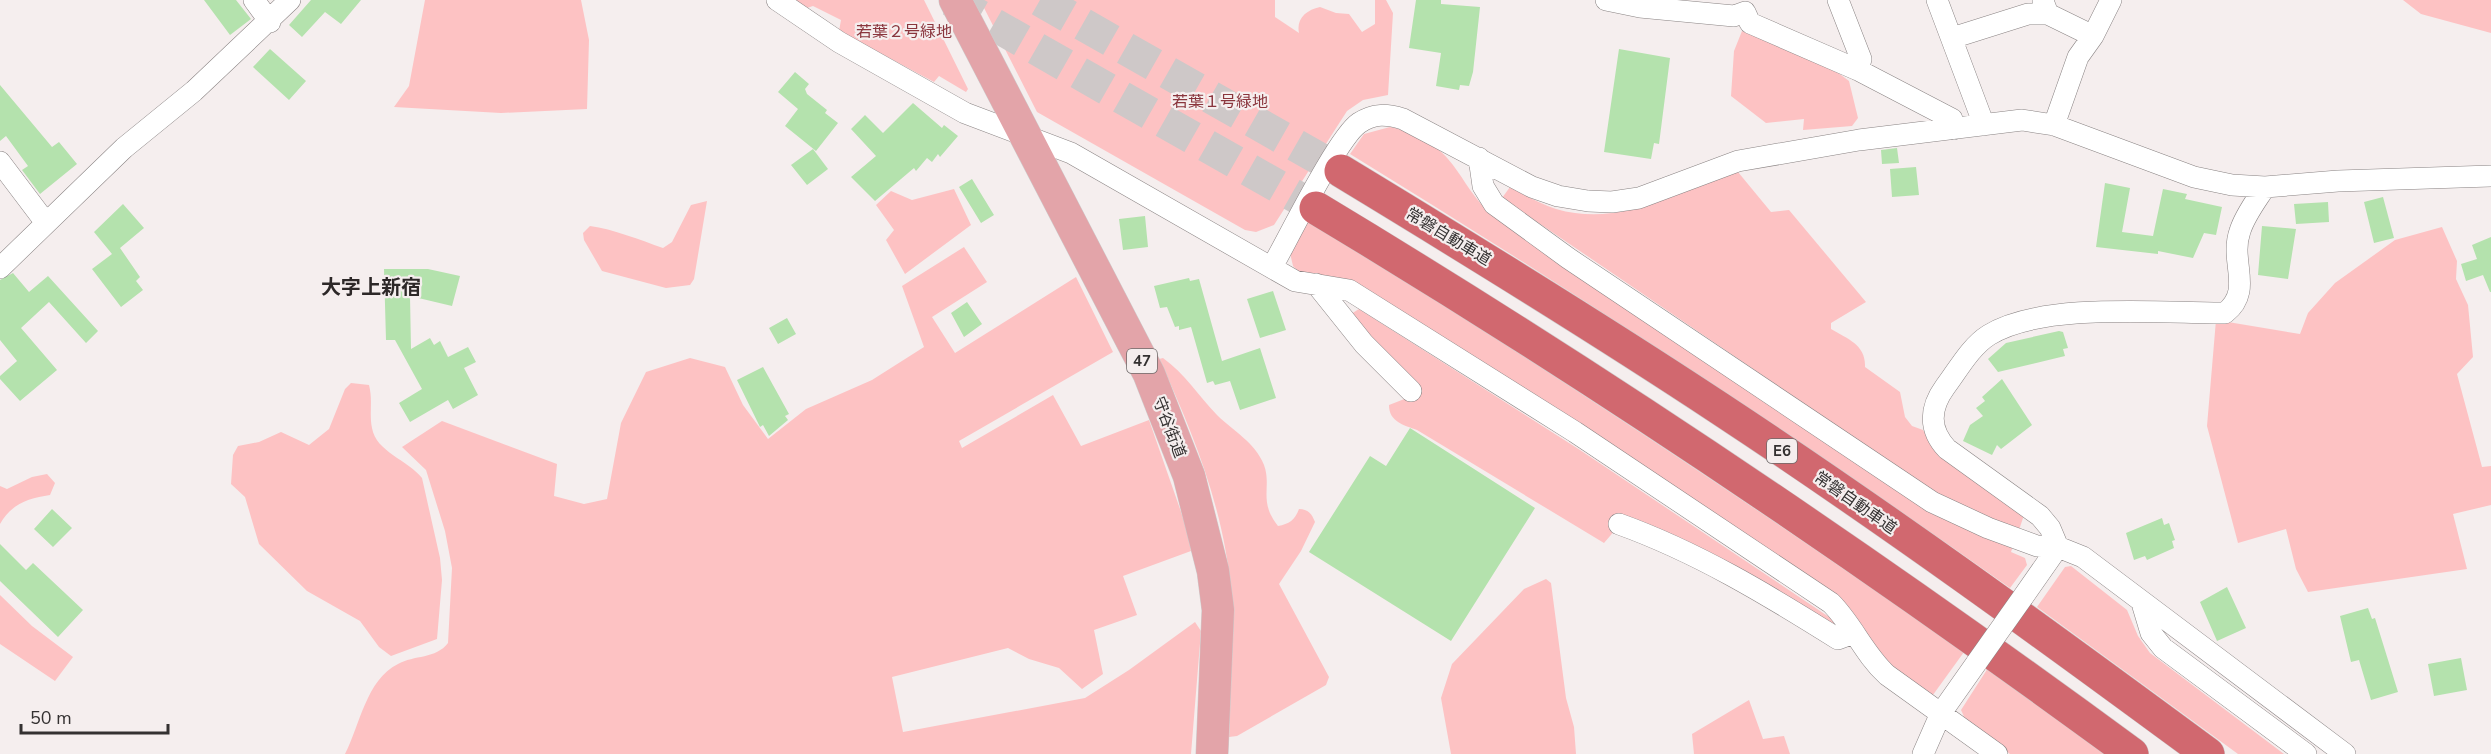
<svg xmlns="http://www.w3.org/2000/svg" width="2491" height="754" font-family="'Nunito Sans','Noto Sans JP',sans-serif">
<rect width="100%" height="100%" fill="#f5eeee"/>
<path fill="#fdc2c3" d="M425,0H581L589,40L587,109L501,113L394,107L409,86Z
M794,0H924L968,89L966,92L939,76L934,82L839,31L841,20L813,6L804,9Z
M980,0H1275V17L1299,33C1296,19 1306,10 1320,7L1336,13L1349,14L1362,32L1375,24V0H1386L1393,13L1388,95L1363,100L1347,111L1274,225L1256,232L1245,230L1037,112Z
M2403,0H2491V33L2421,14Z
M1742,31L1833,69L1849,81L1858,118L1852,126L1803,130L1804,119L1766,123L1731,96L1734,51Z
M1390,127C1410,131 1435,143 1448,159C1462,175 1469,192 1486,209L2013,546L2011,552L2025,558L2027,565L2010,588C1795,436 1575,292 1350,154L1364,134Z
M1738,172L1771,212L1789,210L1866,302L1831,323V329C1848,339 1866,345 1865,367L1900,392L1905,417L1912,426L1923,430L1935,448L2025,512L2019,530L1968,509L1928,488L1502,198L1510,187C1525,195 1540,204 1556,209C1622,228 1677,191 1738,172Z
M954,189L971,225L905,274L886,240L894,230L876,205L891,191L912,200Z
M707,201L694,279L690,285L666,288L602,271L584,240L583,233L590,226C613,229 640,240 663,248L672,242L691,205Z
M1308,220C1531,358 1749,502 1964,652L1930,699L1871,649L1862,625L1851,612L1361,288L1299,272L1293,266L1290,253Z
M2442,227L2457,261L2456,279L2468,305L2473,357L2457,374L2482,467L2491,466V505L2453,514L2467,569L2308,592L2296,569L2286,529L2238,543L2207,426L2216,320L2300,334L2308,313L2335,283L2395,240Z
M964,247L987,282L932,317L955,353L1076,277L1113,352L959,441L962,448L1053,395L1081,446L1149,420L1187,529L1191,551L1123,576L1137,615L1094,630L1103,674L1082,689L1059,668L1029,659L1008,648L892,677L903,732L1085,698L1129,670L1195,622L1201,631L1191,754H345C360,725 366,680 398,664C414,655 436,659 448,643L452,568L445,531L426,470L402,447L442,421L557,464L554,496L584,504L607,499L621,423L646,372L690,358L725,367L743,405L768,439L806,409L872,380L924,347L902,286Z
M1359,309L1580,450L1835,621L1832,628L1616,529L1604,543L1417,430C1404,425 1389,422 1389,405L1407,398L1351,314Z
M1163,358C1185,374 1198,395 1217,415C1233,431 1255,442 1264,465C1272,487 1258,501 1278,526C1289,524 1295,520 1299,509C1308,509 1312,514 1315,522L1301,551L1279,584L1329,677L1326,685L1237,736L1229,737C1230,690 1234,642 1231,595C1226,514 1193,432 1159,359Z
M351,383L369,385C373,400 369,414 372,428C376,452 408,460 422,478L440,558L442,580L437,639L391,656L379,647L360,621L307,591L259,544L245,497L231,484L233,455L238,446L259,442L281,432L309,445L329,429L345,389Z
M47,474L55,483L50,495C29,498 11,504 0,524V486L7,489L32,477Z
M2071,566L2127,610L2138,636L2150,653L2284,754H2238L2037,607L2065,567Z
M1546,579L1551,583L1566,698L1574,727L1576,754H1451L1441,698L1452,664L1524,589Z
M0,595L32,626L73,657L55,681L0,644Z
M1988,668L2106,754H2010L1967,723L1961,710Z
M1749,700L1763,739L1784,736L1790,754H1694L1692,734Z"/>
<path fill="#b4e2ad" d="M204,0H236L251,19L230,35Z
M311,0H361L341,24L325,12L302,37L289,25Z
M1416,0H1441V4L1480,7L1473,72L1469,86L1460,85L1459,90L1436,86L1441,53L1409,48Z
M270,49L306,81L289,100L253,67Z
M1619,49L1670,58L1659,144L1654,143L1651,159L1604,152Z
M795,72L809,84L805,89L807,94L827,110L825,113L838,123L816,151L785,126L798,109L778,92Z
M0,85L52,147L59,142L77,164L40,194L22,170L28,166L6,136L0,141Z
M913,103L942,128L944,125L958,136L940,157L938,154L932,162L927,158L916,171L914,168L875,201L851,177L876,156L851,129L865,115L883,133Z
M1897,148L1899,163L1882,164L1881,150Z
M813,149L828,169L807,185L791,165Z
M1916,167L1919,195L1892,197L1890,169Z
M972,179L994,215L981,223L959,187Z
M2105,183L2130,188L2122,232L2153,236L2163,189L2187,194L2185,199L2222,207L2216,235L2204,233L2193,258L2158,251V254L2096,247Z
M2383,197L2394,238L2374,243L2364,202Z
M2328,202L2329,222L2296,224L2294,204Z
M123,204L144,228L120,248L140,277L136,281L143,290L121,307L92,269L112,254L94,232Z
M1145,216L1148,247L1123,250L1119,219Z
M2262,226L2296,229L2288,279L2258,275Z
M2491,237V292H2490L2483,275L2466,281L2461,264L2477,259L2472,245Z
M384,269H428L460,276L452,306L410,296L411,349L430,338L434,345L440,341L448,357L468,347L476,362L464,368L478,395L453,409L448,400L410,422L399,403L422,389L395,340H386Z
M13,273L29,292L48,276L98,331L86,343L49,302L21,328L57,370L20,401L0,379V376L17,361L0,340V280Z
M1189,278L1190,281L1199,279L1222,361L1260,348L1276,398L1240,410L1230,381L1215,385L1213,381L1207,383L1191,327L1179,330V326L1175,327L1167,307L1160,308L1154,286Z
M1273,291L1286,330L1260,338L1247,299Z
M967,302L982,324L964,337L951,313Z
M787,318L796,334L778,344L769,328Z
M2059,331L2063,332L2068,348L2063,349L2065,356L1998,372L1988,359L2006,343Z
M763,367L789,414L785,416L788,420L769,436L763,425L760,427L737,380Z
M2002,379L2032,425L2001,449L1997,445L1992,455L1963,441L1970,425L1983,416L1976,408L1985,401L1982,397Z
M1410,428L1535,508L1451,641L1309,552L1370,456L1386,466Z
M52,509L72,528L53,547L34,529Z
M2162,518L2164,525L2169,523L2175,540L2172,541L2174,548L2147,560L2145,556L2134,560L2126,533Z
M0,544L26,570L33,563L83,610L58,637L0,581Z
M2227,587L2246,628L2217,641L2200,602Z
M2368,608L2372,619L2375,618L2398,692L2371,700L2359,660L2351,662L2340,616Z
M2461,658L2467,690L2434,696L2428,664Z"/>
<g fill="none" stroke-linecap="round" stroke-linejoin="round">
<path stroke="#cec8c8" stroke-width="33" stroke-dasharray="33 16" stroke-linecap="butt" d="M951,0L1316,208
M1040,0L1341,171"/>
<g stroke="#898383" stroke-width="22">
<path id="minor" d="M254,0L270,22
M777,0L839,42L965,113L1071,153L1295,281L1349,290L1575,432L1831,603C1853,625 1864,654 1887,675L1997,754
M1606,0L1640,7L1734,16L1745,12L1750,23L1858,70L1952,119L1954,129
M1838,0L1861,59L1858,70
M1937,0L1984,125
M2043,1L2048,14L2093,36
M1952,38L2028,14H2048
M2054,125L2078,57L2093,36L2111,0
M1479,158L1483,186L1494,204L1568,258L1932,502L1988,528L2037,546L2058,547L2083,557L2345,754
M0,162L46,223
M1272,267C1288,239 1338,137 1359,123C1374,113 1387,114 1403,119L1532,187L1558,196L1588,201L1612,202L1639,198L1738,161L1859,140L2022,120L2054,125L2194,177L2232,185L2265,187L2338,181L2491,176
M0,268L124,148L194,91L290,0
M1316,284L1364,344L1411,391
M1619,524C1697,552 1768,595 1838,639L1854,633
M2023,597L2058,547L2050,528L2040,516L1947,449C1929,430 1929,409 1945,387C1958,370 1970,347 1989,335C2042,302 2161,313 2225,313C2254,290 2229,262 2240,231C2245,215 2256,201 2265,187
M2142,603L2151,633L2163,648L2306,754
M1923,754L1941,713L1977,662"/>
</g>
<g stroke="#cecece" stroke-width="33">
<path id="primary" d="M955,0L1149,374L1189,476L1213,571L1218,610L1212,754"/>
</g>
<g stroke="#cecece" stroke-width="34">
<path id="motorway" d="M1341,171C1468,248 1595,326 1719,408C1886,518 2048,636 2208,754
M1316,208C1597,377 1868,560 2132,754"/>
</g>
<use href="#minor" stroke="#fff" stroke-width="21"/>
<use href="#primary" stroke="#e3a4a9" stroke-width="32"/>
<use href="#motorway" stroke="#d1686f" stroke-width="33"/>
<g stroke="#898383" stroke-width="22" stroke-linecap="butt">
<path id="minor-bridge" d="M1977,662L2023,597"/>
</g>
<use href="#minor-bridge" stroke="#fff" stroke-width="21"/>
</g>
<g text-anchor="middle" stroke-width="4.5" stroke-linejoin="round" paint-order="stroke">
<g fill="#f5eeee" stroke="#6e6a6a" stroke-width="1.5">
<rect x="1127" y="349" width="30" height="24" rx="4.5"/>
<rect x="1767" y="439" width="30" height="24" rx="4.5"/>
</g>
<g font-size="15" font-weight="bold" fill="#343131">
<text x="1142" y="366">47</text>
<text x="1782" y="456">E6</text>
</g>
<g font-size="16" fill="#8a353d" stroke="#f5eeee">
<text x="904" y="37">若葉２号緑地</text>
<text x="1220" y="107">若葉１号緑地</text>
</g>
<g font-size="16" fill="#343131" stroke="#f5eeee">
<text transform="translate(1449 236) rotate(31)" y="6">常磐自動車道</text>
<text transform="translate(1170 427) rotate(69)" y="6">守谷街道</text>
<text transform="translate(1856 502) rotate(35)" y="6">常磐自動車道</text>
</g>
<g font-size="20" font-weight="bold" fill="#2d2828" stroke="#f5eeee">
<text x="371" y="294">大字上新宿</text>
</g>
</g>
<path d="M21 724v9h147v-9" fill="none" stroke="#343131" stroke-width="3"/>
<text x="30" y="724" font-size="18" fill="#343131" stroke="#f5eeee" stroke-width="4.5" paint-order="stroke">50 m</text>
</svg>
